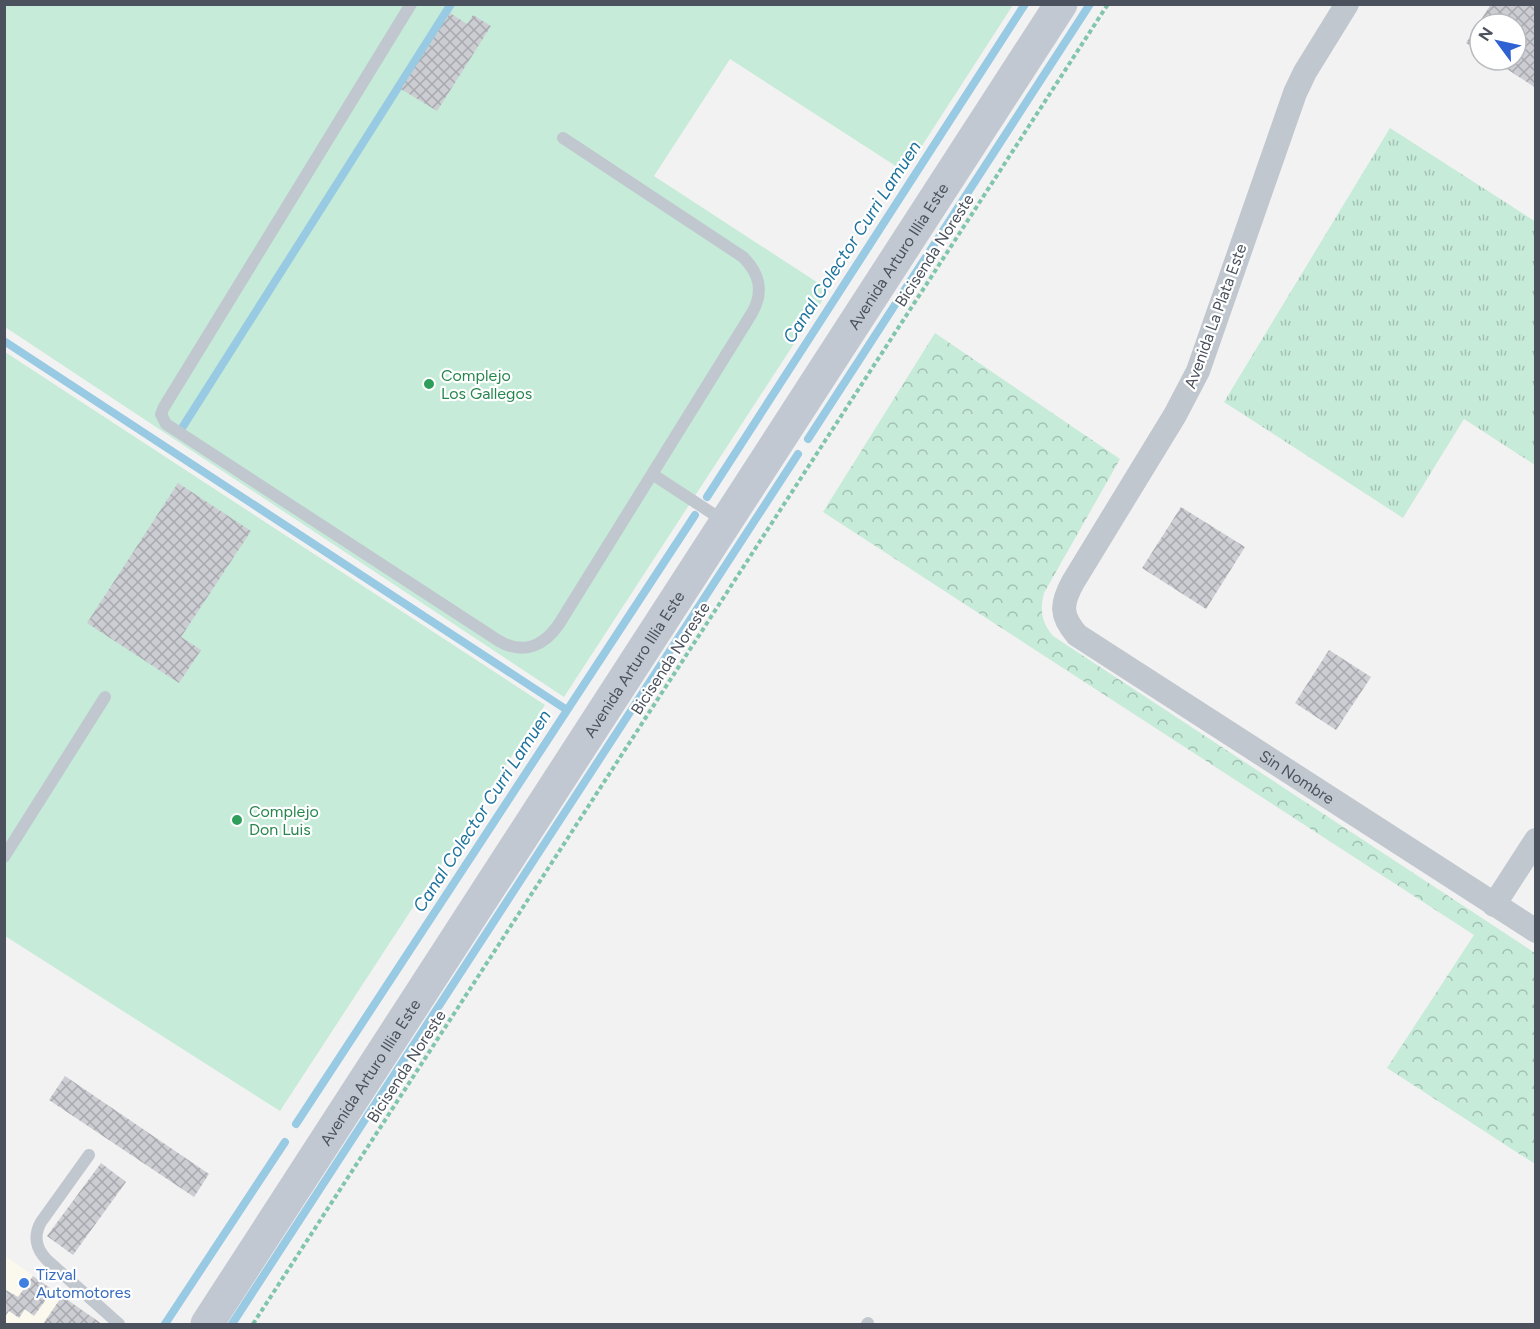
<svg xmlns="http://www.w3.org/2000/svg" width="1540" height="1329" font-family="Figtree,sans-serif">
<defs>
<pattern id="grass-tufts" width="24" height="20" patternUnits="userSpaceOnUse" patternTransform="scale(1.5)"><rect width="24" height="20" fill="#c6ebd9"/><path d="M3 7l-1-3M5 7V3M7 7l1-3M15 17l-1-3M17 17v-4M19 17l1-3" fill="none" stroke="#a3c1b3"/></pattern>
<pattern id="forest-crowns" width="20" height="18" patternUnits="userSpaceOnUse" patternTransform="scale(1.5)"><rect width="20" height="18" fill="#c6ebd9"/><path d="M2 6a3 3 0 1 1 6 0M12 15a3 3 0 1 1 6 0" fill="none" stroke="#a3c1b3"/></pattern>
<pattern id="building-cross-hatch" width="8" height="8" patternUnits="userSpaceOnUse" patternTransform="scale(1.5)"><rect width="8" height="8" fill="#cccdd3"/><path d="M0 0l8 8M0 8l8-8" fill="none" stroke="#a8a9ae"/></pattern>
</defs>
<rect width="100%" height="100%" fill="#f3f2f2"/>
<path fill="#fbf9ee" d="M4,1255L62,1296L102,1324H5Z"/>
<path fill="url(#grass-tufts)" d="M1390,128L1536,222L1535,465L1464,419L1403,518L1224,402Z"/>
<path fill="url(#forest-crowns)" d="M935,333L1120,459L1044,593C1040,610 1041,622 1053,636L1535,953V1164L1387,1068L1474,935L823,512Z"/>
<path fill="#c6ebd9" d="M4,5H1013L905,172L730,59L654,176L829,290L564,697L5,327Z
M5,352L545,705L280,1111L5,936Z"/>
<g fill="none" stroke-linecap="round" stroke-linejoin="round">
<path stroke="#98cae3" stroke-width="8" d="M4,341L567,710
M182,428L451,4
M808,439L1090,4
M707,497L1025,4
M296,1124L695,515
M165,1324L285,1142
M232,1324L798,454"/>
</g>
<path fill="url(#building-cross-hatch)" d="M1491,4H1536V88L1493,60H1516V24H1480V52L1466,43Z
M450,13L467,24L473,15L491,26L437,111L401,89Z
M178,483L251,531L181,637L201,650L179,683L87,623Z
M1181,507L1245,547L1206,609L1142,568Z
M1329,650L1371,677L1336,730L1295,703Z
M65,1076L209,1174L194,1197L49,1100Z
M101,1163L126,1182L73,1255L47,1236Z
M33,1276L53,1290L34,1316L25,1309L19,1318L9,1311L4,1318V1289L18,1297Z
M62,1296L102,1324H43Z"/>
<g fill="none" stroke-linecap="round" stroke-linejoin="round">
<path stroke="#81c6ac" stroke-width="4" stroke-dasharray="4.5 3" stroke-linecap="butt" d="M253,1324L1108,4"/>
<path stroke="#c1c7ce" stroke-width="12" d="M411,4L164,407L161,414L166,424L499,641C523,655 544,646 559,624L752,313C764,292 760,274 743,257L563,138
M652,474L724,521
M4,857L105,697
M89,1155L41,1222C33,1236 36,1249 47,1260L119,1324
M867,1324L868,1323"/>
<g stroke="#c1c7ce" stroke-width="24">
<path id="s1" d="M1347,4L1305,72L1295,93L1198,371L1175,415L1073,582C1061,604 1060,615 1077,635L1536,931"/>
<path d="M1494,905L1536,840"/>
</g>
<path stroke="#c1c8d2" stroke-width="33" id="s2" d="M207,1324L1061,4"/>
</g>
<g fill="#2e9e5b" stroke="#fff" stroke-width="2">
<circle cx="429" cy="384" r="6"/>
<circle cx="237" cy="820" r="6"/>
</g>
<circle fill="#3f7fe0" stroke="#fff" stroke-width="2" cx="24" cy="1283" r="6"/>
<g text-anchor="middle" stroke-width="4.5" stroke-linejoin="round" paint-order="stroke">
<g font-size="16" fill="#4b525d" stroke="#fff">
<text transform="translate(934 250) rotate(-57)" y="6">Bicisenda Noreste</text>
<text dy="6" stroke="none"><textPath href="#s2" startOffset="1272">Avenida Arturo Illia Este</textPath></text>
<text transform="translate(1215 316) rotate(-70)" y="6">Avenida La Plata Este</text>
<text transform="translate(670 658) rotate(-57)" y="6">Bicisenda Noreste</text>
<text dy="6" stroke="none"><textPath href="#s2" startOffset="786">Avenida Arturo Illia Este</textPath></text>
<text dy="6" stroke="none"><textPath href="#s1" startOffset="963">Sin Nombre</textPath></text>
<text transform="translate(406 1066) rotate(-57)" y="6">Bicisenda Noreste</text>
<text dy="6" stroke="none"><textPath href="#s2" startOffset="300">Avenida Arturo Illia Este</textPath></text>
</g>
<g font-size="16" fill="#27864d" stroke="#fff" text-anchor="start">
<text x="441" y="381">Complejo<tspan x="441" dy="18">Los Gallegos</tspan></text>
<text x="249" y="817">Complejo<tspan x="249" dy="18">Don Luis</tspan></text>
</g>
<g font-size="16" fill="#366cbe" stroke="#fff" text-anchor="start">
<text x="36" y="1280">Tizval<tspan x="36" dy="18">Automotores</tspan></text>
</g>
<g font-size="18" font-style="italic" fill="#1d739e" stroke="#fff">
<text transform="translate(852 242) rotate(-57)" y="6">Canal Colector Curri Lamuen</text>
<text transform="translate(482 811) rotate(-57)" y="6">Canal Colector Curri Lamuen</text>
</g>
</g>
<rect width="1540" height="1329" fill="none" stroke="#4b525d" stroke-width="12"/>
<g transform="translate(1498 42) rotate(303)"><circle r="28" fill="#ffffff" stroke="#b7babe" stroke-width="1.5"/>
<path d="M0-4.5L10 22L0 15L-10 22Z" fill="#2e61d1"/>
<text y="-9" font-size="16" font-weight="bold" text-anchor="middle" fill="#4b525d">N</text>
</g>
</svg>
